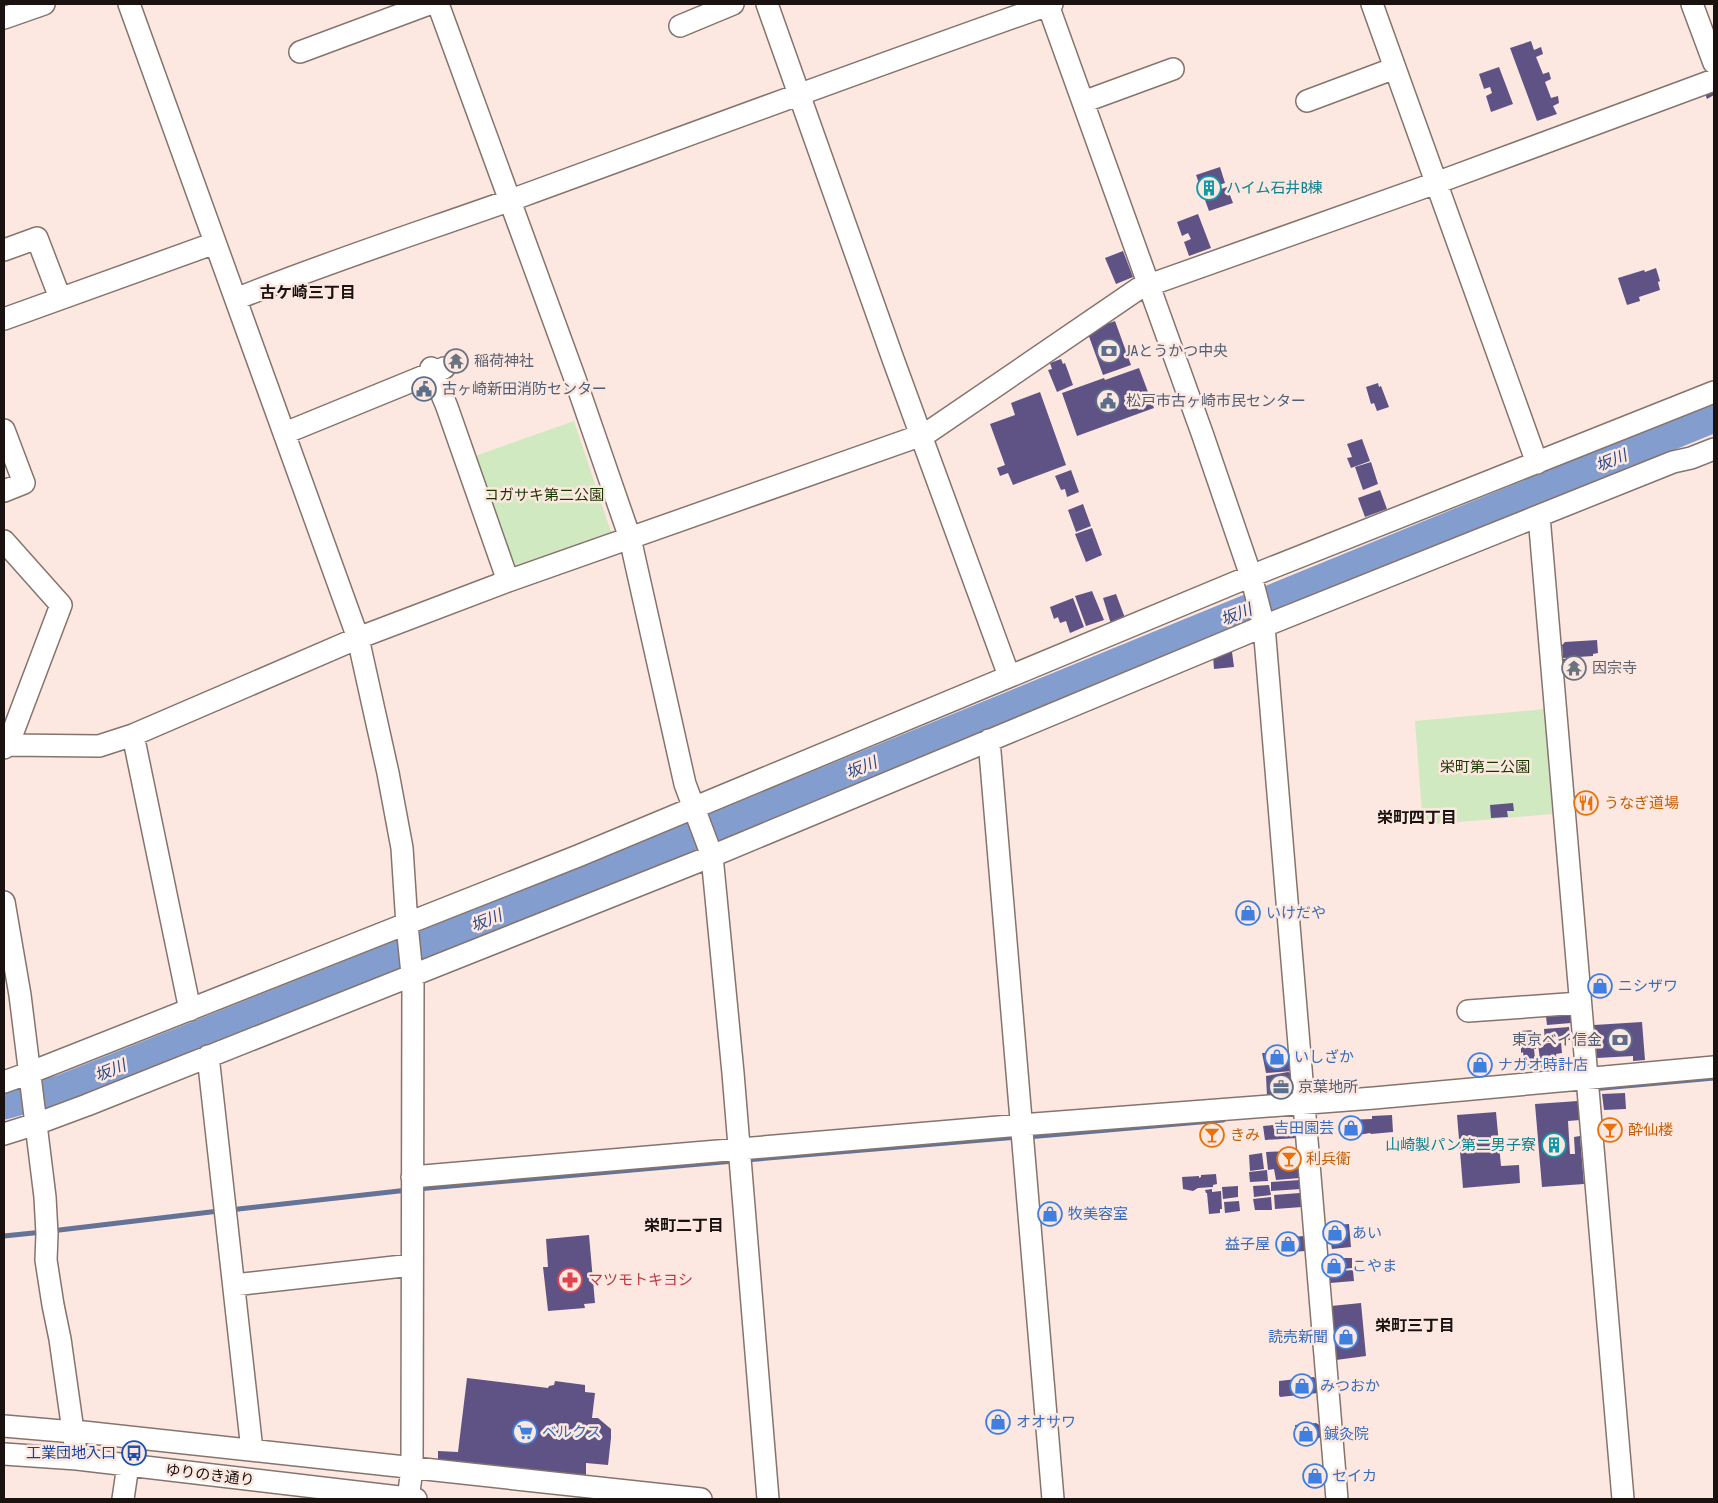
<svg xmlns="http://www.w3.org/2000/svg" width="1718" height="1503" font-family="'Asap Condensed','Noto Sans JP',sans-serif">
<rect width="100%" height="100%" fill="#fce8e0"/>
<path fill="#d0e9c1" d="M574,421L611,532L515,567L475,456Z
M1546,709L1555,811L1552,814L1423,825L1415,721Z"/>
<g fill="none" stroke-linecap="round" stroke-linejoin="round">
<path stroke="#647396" stroke-width="5" d="M1592,1089L1714,1078
M1027,1137L1223,1120
M745,1160L1018,1137
M417,1189L734,1161
M230,1210L408,1190
M51,1231L219,1211
M4,1236L43,1232"/>
<path stroke="#849dcf" stroke-width="29" d="M4,1105L62,1089L512,910L1714,418"/>
</g>
<path fill="#5f5385" d="M1531,41L1534,50L1541,47L1543,54L1536,57L1543,74L1549,72L1551,79L1545,82L1551,98L1558,96L1559,103L1553,106L1557,114L1537,121L1510,48Z
M1499,67L1513,104L1491,112L1486,96L1492,93L1490,87L1484,89L1479,74Z
M1714,90V95L1707,99L1704,91Z
M1220,167L1225,183L1216,186L1218,190L1227,187L1233,203L1209,211L1196,175Z
M1198,214L1211,248L1189,256L1184,242L1191,239L1188,233L1182,236L1177,222Z
M1123,251L1133,277L1116,284L1105,258Z
M1656,268L1660,281L1658,282L1660,290L1639,297L1640,301L1627,305L1618,278L1644,270L1645,272Z
M1115,321L1131,365L1103,375L1087,331Z
M1061,359L1063,364L1065,363L1073,385L1057,392L1048,370L1052,369L1050,363Z
M1139,368L1154,408L1077,436L1062,393L1104,378L1105,380Z
M1378,383L1379,387L1381,386L1389,407L1377,411L1374,403L1371,404L1366,387Z
M1040,392L1066,465L1013,485L1008,473L1000,476L997,468L1005,465L990,424L1015,415L1011,403Z
M1362,439L1370,461L1351,468L1347,458L1352,457L1347,444Z
M1371,462L1378,484L1363,490L1355,467Z
M1071,470L1079,492L1067,497L1065,489L1061,490L1055,476Z
M1380,490L1387,509L1365,517L1358,498Z
M1083,504L1091,526L1076,532L1068,510Z
M1092,528L1102,555L1086,562L1075,534Z
M1092,591L1104,620L1086,626L1075,596Z
M1116,594L1125,618L1111,624L1103,598Z
M1073,598L1084,627L1070,633L1066,621L1060,623L1058,617L1054,619L1050,607Z
M1597,640L1598,653L1593,654V656L1563,658L1562,645L1565,642Z
M1221,652H1232L1234,667L1214,669L1213,656Z
M1580,658L1581,674H1567L1565,670H1562V659Z
M1590,795V808L1575,809L1574,796Z
M1513,803L1514,811H1507L1508,817L1491,818L1490,805Z
M1608,976L1609,992L1594,993L1590,991L1591,977Z
M1545,1008L1570,1009L1571,1023L1547,1025Z
M1642,1022L1645,1060L1633,1061V1056L1597,1058L1594,1025Z
M1569,1027L1570,1040L1545,1042L1544,1029Z
M1534,1030L1536,1049H1534L1536,1068L1525,1069L1523,1052L1521,1053V1031Z
M1561,1042L1562,1053L1556,1054L1558,1068L1556,1069L1543,1071V1068H1541L1538,1044Z
M1289,1052L1292,1071L1266,1073L1262,1053Z
M1487,1056L1489,1074L1474,1076L1473,1057Z
M1288,1072L1291,1073L1293,1094L1267,1096L1266,1076Z
M1625,1093L1626,1109L1604,1110L1602,1094Z
M1578,1101L1580,1120L1568,1121L1570,1154H1575L1574,1137L1580,1136L1584,1184L1542,1187L1535,1104Z
M1496,1112L1501,1166L1519,1165L1520,1183L1463,1188L1457,1115Z
M1392,1115L1393,1132L1371,1134L1370,1133L1358,1135V1138H1346L1344,1120L1372,1119V1116Z
M1295,1123L1297,1138L1265,1140L1263,1126Z
M1614,1124L1615,1137L1602,1138L1601,1125Z
M1294,1151L1298,1154L1299,1164L1296,1167L1281,1169L1299,1168L1300,1178L1276,1180L1274,1169L1268,1170L1266,1152Z
M1262,1153L1264,1169L1250,1171L1249,1155Z
M1267,1170L1268,1181L1250,1182L1249,1172Z
M1216,1174L1217,1184L1213,1185V1187L1198,1188L1193,1191L1183,1189L1182,1177L1199,1176V1178L1201,1177V1175Z
M1300,1180L1301,1189L1271,1191V1182Z
M1269,1185L1271,1195L1254,1197L1253,1186Z
M1238,1186V1197L1223,1199L1222,1187Z
M1212,1189V1192L1221,1191L1222,1209H1220V1213L1209,1214L1207,1193H1206L1205,1190Z
M1300,1193L1302,1207L1275,1209L1274,1195Z
M1271,1197L1272,1210H1255L1253,1199Z
M1239,1201L1240,1211L1225,1213L1224,1202Z
M1349,1224L1351,1247L1332,1249L1331,1244H1325L1324,1226Z
M589,1235L595,1303L584,1304L585,1308L548,1311L543,1267H548L546,1239Z
M1304,1236L1305,1251L1280,1253L1278,1238Z
M1341,1258H1352V1268L1328,1271L1329,1260Z
M1353,1270L1354,1281L1330,1283V1280H1328L1327,1275H1330V1272Z
M1361,1303L1366,1356L1336,1360L1331,1306Z
M1314,1377L1316,1380L1318,1393L1280,1397L1279,1395V1381Z
M467,1378L548,1388L549,1386L554,1385L555,1381L585,1385V1392L595,1393L592,1418H598L611,1429V1438L608,1465L586,1463V1475L438,1460V1451L458,1452Z
M1316,1423L1321,1426L1322,1437L1316,1439L1297,1441L1295,1425Z
M1321,1468L1324,1471V1482L1311,1484L1310,1469Z"/>
<g fill="none" stroke-linecap="round" stroke-linejoin="round">
<g stroke="#85746d" stroke-width="24">
<path id="minor" d="M129,4L358,638L388,773L402,848L407,925L413,984L412,1469L408,1499
M438,4L574,376L630,538L685,784L712,856L733,1073L768,1499
M767,4L893,359L1009,676
M1052,4L1048,5L1202,433L1251,576L1264,626L1337,1499
M1372,4L1537,463
M1692,4L1714,63
M4,18L44,4
M680,26L733,4
M300,52L429,4
M1307,101L1395,68
M1083,102L1173,69
M4,250L37,238L60,298
M236,299C330,261 427,230 522,196C697,132 872,67 1048,5L1047,4
M4,319L215,243
M431,368L447,407L508,581
M4,430L24,483L4,491
M285,433L444,368
M1539,516L1623,1499
M4,541L61,605L8,745
M133,735L190,1010
M989,740L1053,1499
M4,748L8,745L99,746L133,735L358,638L508,581L922,435L930,431L1138,289L1436,183L1714,80
M4,902L20,995L45,1197L47,1234L46,1260L53,1305L60,1339L77,1459
M1468,1011L1580,1003
M208,1056L252,1450
M4,1082L29,1073L578,856L1251,576L1714,392
M4,1134L36,1124L87,1105L712,856L1264,626L1673,462L1691,458L1714,449
M412,1177L1021,1125L1374,1098L1714,1067
M234,1285L412,1265
M4,1426L74,1432
M74,1431L701,1499
M4,1454L77,1459L416,1499
M123,1499L128,1465"/>
</g>
<use href="#minor" stroke="#fff" stroke-width="21"/>
</g>
<defs>
<g id="building-ring" transform="scale(1.25)"><circle r="9.5" fill="#fce8e0" stroke="#0f9aa8" stroke-width="1.5"/><path d="M-4-6H4V6H1V3H-1V6H-4ZM-2.5-4.3h1.7v1.8h-1.7ZM.8-4.3h1.7v1.8H.8ZM-2.5-1h1.7V.8h-1.7ZM.8-1h1.7V.8H.8Z" fill="#0f9aa8"/></g>
<g id="bank-ring" transform="scale(1.25)"><circle r="9.5" fill="#fce8e0" stroke="#5c6f8a" stroke-width="1.5"/><path d="M-6-4H6V4H-6ZM0-2.3a2.3 2.3 0 1 0 0 4.6a2.3 2.3 0 1 0 0-4.6Z" fill="#5c6f8a"/></g>
<g id="temple-ring" transform="scale(1.25)"><circle r="9.5" fill="#fce8e0" stroke="#6b7280" stroke-width="1.5"/><path d="M0-6L5-2H3V0L6.5 2.5H4V6H1.5V3h-3V6H-4V2.5H-6.5L-3 0V-2H-5Z" fill="#6b7280"/></g>
<g id="civic-ring" transform="scale(1.25)"><circle r="9.5" fill="#fce8e0" stroke="#5c6f8a" stroke-width="1.5"/><path d="M-.6-6.5H3V-4.5H.6V-3L4-1V1h2V6H-6V1h2V-1L-.6-3ZM-1.2 2.5V6h2.4V2.5Z" fill="#5c6f8a"/></g>
<g id="restaurant-ring" transform="scale(1.25)"><circle r="9.5" fill="#fce8e0" stroke="#e8710a" stroke-width="1.5"/><path d="M-5-6h1v4h1v-4h1v4h1v-4h1v5L-1.5 .5V6h-2V.5L-5-1ZM5-6V6H3V1.5H1.5Q1.5-4 5-6Z" fill="#e8710a"/></g>
<g id="shop-ring" transform="scale(1.25)"><circle r="9.5" fill="#fce8e0" stroke="#3f7fe0" stroke-width="1.5"/><path d="M-5-2.5h2.3a2.7 3.5 0 0 1 5.4 0H5L5.5 6h-11ZM-1.5-2.5h3a1.5 2.3 0 0 0-3 0Z" fill="#3f7fe0"/></g>
<g id="office-ring" transform="scale(1.25)"><circle r="9.5" fill="#fce8e0" stroke="#5c6f8a" stroke-width="1.5"/><path d="M-6-3h4V-5.5h4V-3h4V5H-6ZM-1-4.5V-3h2v-1.5ZM-6 0V1H6V0Z" fill="#5c6f8a"/></g>
<g id="bar-ring" transform="scale(1.25)"><circle r="9.5" fill="#fce8e0" stroke="#e8710a" stroke-width="1.5"/><path d="M-6-5H6L.8 .8V4.5H3.5V6h-7V4.5H-.8V.8Z" fill="#e8710a"/></g>
<g id="pharmacy-ring" transform="scale(1.25)"><circle r="9.5" fill="#fce8e0" stroke="#e0444e" stroke-width="1.5"/><path d="M-2-6h4v4h4v4h-4v4h-4v-4h-4v-4h4Z" fill="#e0444e"/></g>
<g id="supermarket-ring" transform="scale(1.25)"><circle r="9.5" fill="#fce8e0" stroke="#3f7fe0" stroke-width="1.5"/><path d="M-6-5.5h2.5l.6 2H6L4.5 2H-2.5L-4.4-4H-6ZM-1.5 3.2a1.3 1.3 0 1 0 .1 0ZM3 3.2a1.3 1.3 0 1 0 .1 0Z" fill="#3f7fe0"/></g>
<g id="bus-ring" transform="scale(1.25)"><circle r="9.5" fill="#fce8e0" stroke="#1a4fb4" stroke-width="1.5"/><path d="M-5-6H5V4H4V6H2V4H-2V6H-4V4H-5ZM-3.5-4V0h7V-4ZM-3.5 1.2v1.5H-2V1.2ZM2 1.2v1.5H3.5V1.2Z" fill="#1a4fb4"/></g>
</defs>
<g fill-rule="evenodd">
<use href="#building-ring" x="1209" y="188"/>
<use href="#bank-ring" x="1109" y="351"/>
<use href="#temple-ring" x="456" y="361"/>
<use href="#civic-ring" x="424" y="389"/>
<use href="#civic-ring" x="1108" y="401"/>
<use href="#temple-ring" x="1574" y="668"/>
<use href="#restaurant-ring" x="1586" y="803"/>
<use href="#shop-ring" x="1248" y="913"/>
<use href="#shop-ring" x="1600" y="986"/>
<use href="#bank-ring" x="1620" y="1040"/>
<use href="#shop-ring" x="1277" y="1057"/>
<use href="#shop-ring" x="1480" y="1065"/>
<use href="#office-ring" x="1281" y="1087"/>
<use href="#shop-ring" x="1351" y="1128"/>
<use href="#bar-ring" x="1610" y="1130"/>
<use href="#bar-ring" x="1212" y="1135"/>
<use href="#building-ring" x="1554" y="1145"/>
<use href="#bar-ring" x="1289" y="1159"/>
<use href="#shop-ring" x="1050" y="1214"/>
<use href="#shop-ring" x="1335" y="1233"/>
<use href="#shop-ring" x="1288" y="1244"/>
<use href="#shop-ring" x="1334" y="1266"/>
<use href="#pharmacy-ring" x="570" y="1280"/>
<use href="#shop-ring" x="1346" y="1337"/>
<use href="#shop-ring" x="1302" y="1386"/>
<use href="#shop-ring" x="998" y="1422"/>
<use href="#supermarket-ring" x="525" y="1432"/>
<use href="#shop-ring" x="1306" y="1434"/>
<use href="#bus-ring" x="134" y="1453"/>
<use href="#shop-ring" x="1315" y="1476"/>
</g>
<g text-anchor="middle" stroke-width="5" stroke-linejoin="round" paint-order="stroke">
<g font-size="15" fill="#0d838f" stroke="#fce8e0" text-anchor="start">
<text x="1226" y="193">ハイム石井B棟</text>
<text x="1536" y="1150" text-anchor="end">山崎製パン第二男子寮</text>
</g>
<g font-size="15" fill="#4e5e75" stroke="#fce8e0" text-anchor="start">
<text x="1126" y="356">JAとうかつ中央</text>
<text x="442" y="394">古ヶ崎新田消防センター</text>
<text x="1126" y="406">松戸市古ヶ崎市民センター</text>
<text x="1602" y="1045" text-anchor="end">東京ベイ信金</text>
<text x="1298" y="1092">京葉地所</text>
</g>
<g font-size="15" fill="#5b616d" stroke="#fce8e0" text-anchor="start">
<text x="474" y="366">稲荷神社</text>
<text x="1592" y="673">因宗寺</text>
</g>
<g font-size="15" fill="#1b3700" stroke="#fce8e0">
<text x="544" y="500">コガサキ第二公園</text>
<text x="1485" y="772">栄町第二公園</text>
</g>
<g font-size="15" fill="#c56008" stroke="#fce8e0" text-anchor="start">
<text x="1604" y="808">うなぎ道場</text>
<text x="1628" y="1135">酔仙楼</text>
<text x="1230" y="1140">きみ</text>
<text x="1306" y="1164">利兵衛</text>
</g>
<g font-size="15" fill="#366cbe" stroke="#fce8e0" text-anchor="start">
<text x="1266" y="918">いけだや</text>
<text x="1618" y="991">ニシザワ</text>
<text x="1294" y="1062">いしざか</text>
<text x="1498" y="1070">ナガオ時計店</text>
<text x="1334" y="1133" text-anchor="end">吉田園芸</text>
<text x="1068" y="1219">牧美容室</text>
<text x="1352" y="1238">あい</text>
<text x="1270" y="1249" text-anchor="end">益子屋</text>
<text x="1352" y="1271">こやま</text>
<text x="1328" y="1342" text-anchor="end">読売新聞</text>
<text x="1320" y="1391">みつおか</text>
<text x="1016" y="1427">オオサワ</text>
<text x="542" y="1437">ベルクス</text>
<text x="1324" y="1439">鍼灸院</text>
<text x="1332" y="1481">セイカ</text>
</g>
<g font-size="15" fill="#be3a42" stroke="#fce8e0" text-anchor="start">
<text x="588" y="1285">マツモトキヨシ</text>
</g>
<g font-size="15" fill="#164399" stroke="#fce8e0" text-anchor="end">
<text x="116" y="1458">工業団地入口</text>
</g>
<g font-size="15" fill="#191210" stroke="#fce8e0">
<text transform="translate(210 1475) rotate(7)" y="5">ゆりのき通り</text>
</g>
<g font-size="16" font-weight="bold" fill="#191210" stroke="#fce8e0">
<text x="308" y="298">古ケ崎三丁目</text>
<text x="1417" y="823">栄町四丁目</text>
<text x="684" y="1231">栄町二丁目</text>
<text x="1415" y="1331">栄町三丁目</text>
</g>
<g font-size="16" font-style="italic" fill="#2d4988" stroke="#fce8e0">
<text transform="translate(1611 460) rotate(-22)" y="6">坂川</text>
<text transform="translate(1236 614) rotate(-22)" y="6">坂川</text>
<text transform="translate(861 767) rotate(-22)" y="6">坂川</text>
<text transform="translate(486 920) rotate(-22)" y="6">坂川</text>
<text transform="translate(110 1070) rotate(-22)" y="6">坂川</text>
</g>
</g>
<rect width="1718" height="1503" fill="none" stroke="#191210" stroke-width="10"/>
</svg>
